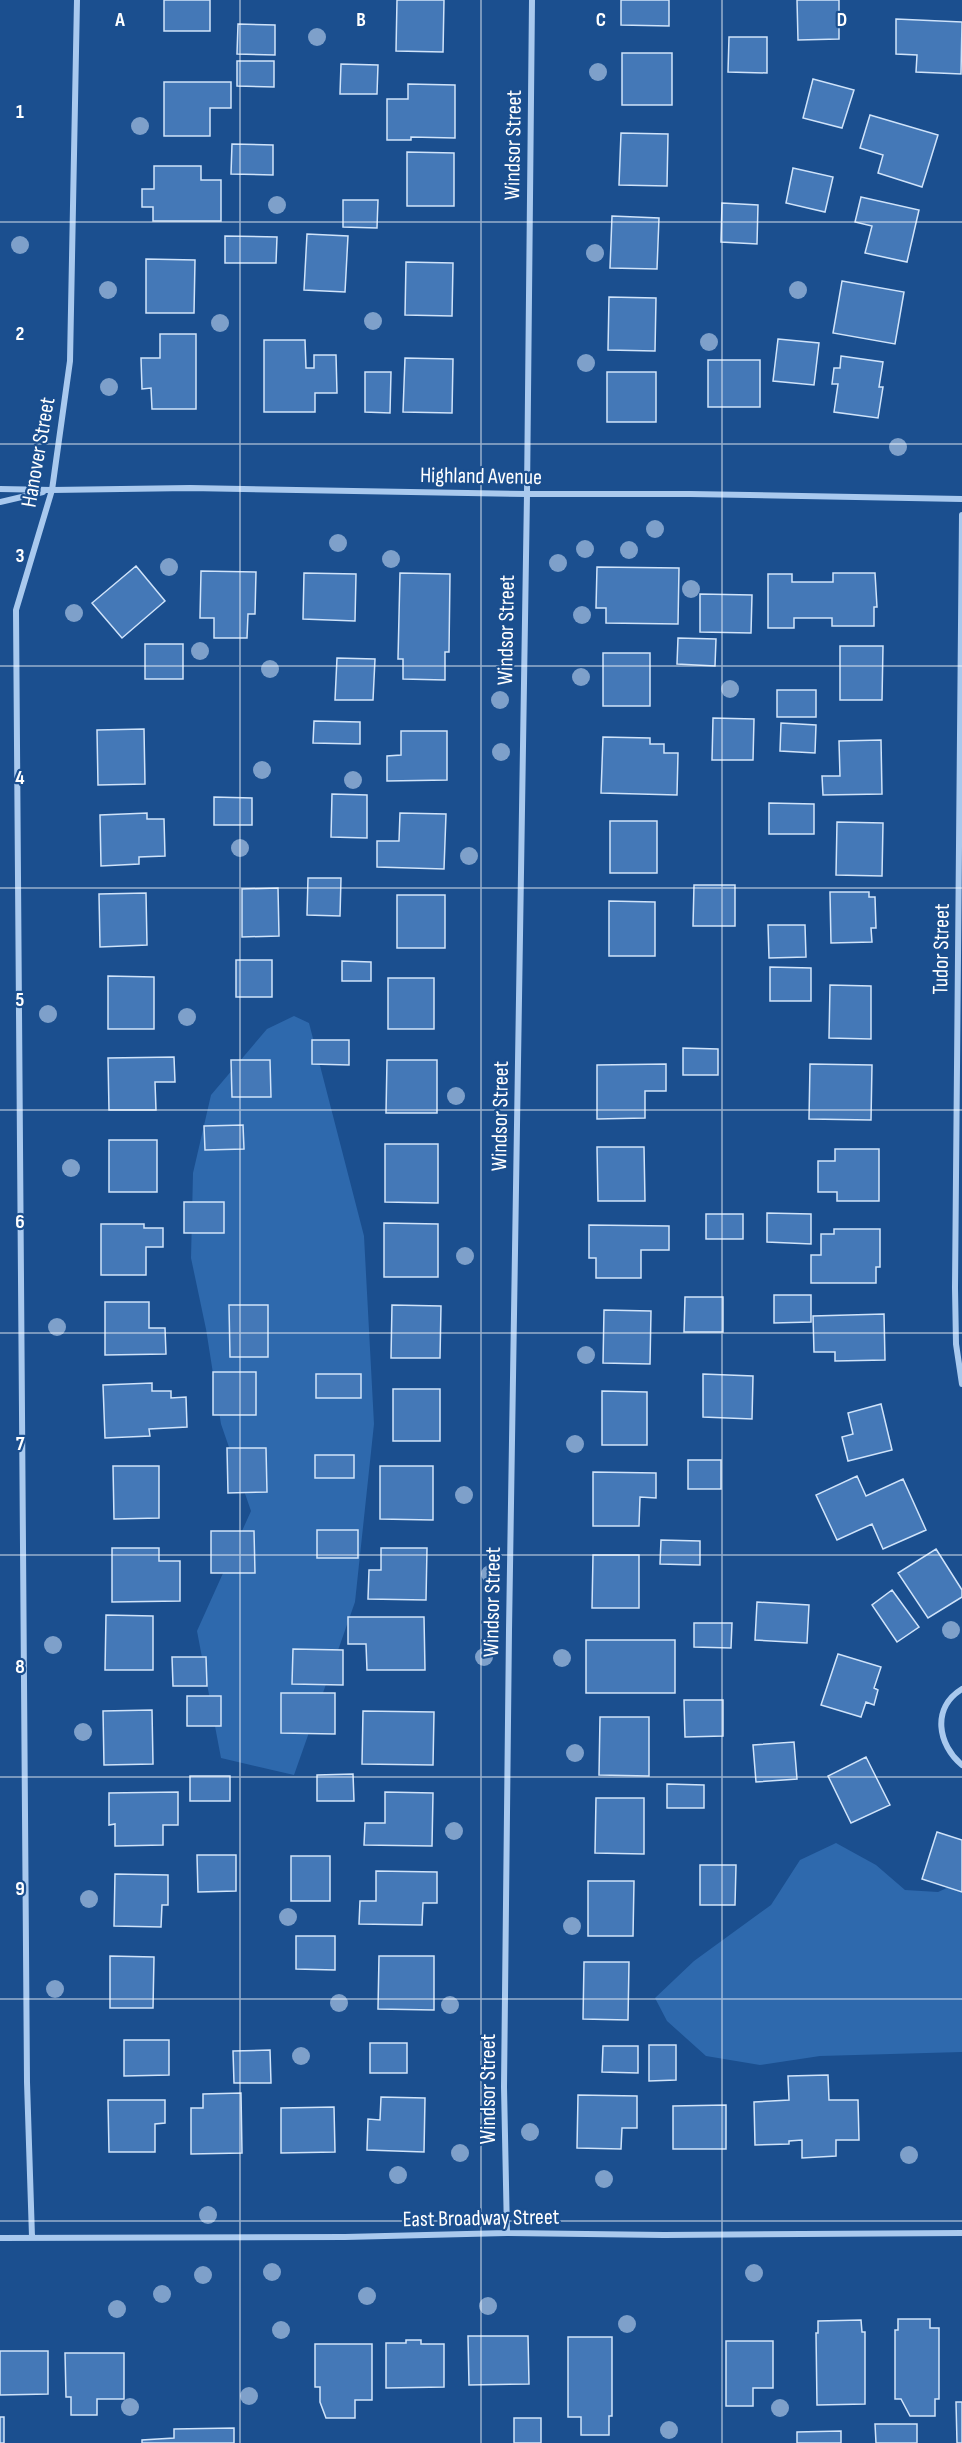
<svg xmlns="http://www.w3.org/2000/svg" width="962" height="2443" font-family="'Sofia Sans Condensed',sans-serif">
<rect width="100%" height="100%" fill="#1b4f8f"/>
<path fill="#2e69ad" d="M294,1016L309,1023L364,1236L374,1424L355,1602L294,1775L221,1758L197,1631L251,1511L221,1424L206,1329L191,1258L193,1173L211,1095L267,1029Z
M836,1843L876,1865L905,1890L938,1892L962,1881V2052L820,2056L760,2065L706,2056L667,2021L655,1998L694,1961L771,1905L800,1860Z"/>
<path fill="#4478b7" stroke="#cfe3fa" stroke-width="1.5" d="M164,0H210V31H164Z
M397,0H444L443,52L396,51Z
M621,0H669V26L621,25Z
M797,0H839V39L798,40Z
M896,19L962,22L961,74L916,72L917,55L896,54Z
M238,24L275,25V55L237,54Z
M729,37H767V73L728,72Z
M622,53H672V105H622Z
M237,61H274V87L237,86Z
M341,64L378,65L377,94H340Z
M813,79L854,90L842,128L803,118Z
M164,82H231V108H210V136H164Z
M408,84L455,85V138L411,137V140H387V99H408Z
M870,115L938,135L922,187L878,173L883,155L860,148Z
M621,133L668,134L667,186L619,185Z
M232,144L273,145V175L231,174Z
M407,152L454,153V206H407Z
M154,166H201V180H221V221H153V207H142V189H154Z
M793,168L833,177L825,212L786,203Z
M861,197L919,210L907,262L865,253L872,226L855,222Z
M343,200H378L377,228L343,227Z
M722,203L758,205L757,244L721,242Z
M612,216L659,218L657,269L610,268Z
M307,234L348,236L345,292L304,290Z
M225,236L277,237L276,263H225Z
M146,259L195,260L194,313H146Z
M406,262L453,263L452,316L405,315Z
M842,281L904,292L895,344L833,333Z
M609,297L656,298L655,351L608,350Z
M160,334H196V409H152L151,388L142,389L141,358H160Z
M778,339L819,343L814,385L773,381Z
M264,340H305L306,368H314V355H336L337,393H315V412H264Z
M841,356L883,362L879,387H883L878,418L834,412L838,384H832L834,368H840Z
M405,358L453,359L452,413L403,412Z
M708,360H760V407H708Z
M365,372H391L390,413L365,412Z
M607,372H656V422H607Z
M136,566L165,601L122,638L92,603Z
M597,567L679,568L678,624L606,623V608H596Z
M201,571L256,572L255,614H248L247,638H214V618H200Z
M304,573L356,574L355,621L303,619Z
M400,573L450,574L449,652H445V680L403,679V659H398Z
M833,573H875L877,607H874V626H832V618H794V628H768V574H792V582H833Z
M700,594L752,595L751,633L700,632Z
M678,638L716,639L715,666L677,664Z
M145,644H183V679H145Z
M840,646H883L882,700H840Z
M603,653H650V706H603Z
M337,658L375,659L373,700H335Z
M777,690H816V717H777Z
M713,718L754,719L753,760H712Z
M314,721L360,722V744L313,743Z
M781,723L816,725L815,753L780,751Z
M144,729L145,784L98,785L97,730Z
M401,731H447V780L387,781V756L401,755Z
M603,737L650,738V744H664V753H678L677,795L601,793Z
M881,740L882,794L823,795L822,776H840L839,741Z
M332,794L367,795V838L331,837Z
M214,797L252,798V825H214Z
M769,803L814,804V834H769Z
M147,813V819H164L165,856L139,857V864L101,866L100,815Z
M400,813L446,814L444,869L377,867V841H399Z
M610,821H657V873H610Z
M837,822L883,823L882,876L836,875Z
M308,878H341L340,916L307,915Z
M694,885H735V926H693Z
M278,888L279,936L242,937V889Z
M830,892H869V897H875L876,928H871L872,942L831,943Z
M146,893L147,945L100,947L99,894Z
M397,895H445V948H397Z
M609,901L655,902V956H609Z
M768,925H805L806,957L769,958Z
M236,960H272V997H236Z
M342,961L371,962V981H342Z
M770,967L811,968V1001H770Z
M108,976L154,977V1029H108Z
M388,978H434V1029H388Z
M830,985L871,986V1039L829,1038Z
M312,1040H349V1065L312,1064Z
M683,1048L718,1049V1075H683Z
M174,1057L175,1082H155L156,1110H109L108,1058Z
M231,1060H270L271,1097H232Z
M387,1060H437V1113H386Z
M666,1064V1091H645V1118L597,1119V1065Z
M810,1064L872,1065L871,1120L809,1119Z
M243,1125L244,1149L205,1150L204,1126Z
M109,1140H157V1192H109Z
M385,1144H438V1203L385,1202Z
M597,1147H644L645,1201H598Z
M835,1149H879V1201H837V1192H818V1161H835Z
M184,1202H224V1233H184Z
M767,1213L811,1214V1244L767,1242Z
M706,1214H743V1239H706Z
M384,1223L438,1224V1277H384Z
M101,1224H144V1228H163V1247H146V1275H101Z
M589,1225L669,1226V1250H641V1278H596V1258H589Z
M834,1229H880V1267H876V1283H811V1255H821V1234H834Z
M774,1295H811V1322L774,1323Z
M685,1297H723V1332H684Z
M105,1302H149V1328H165L166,1354L105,1355Z
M229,1305H268V1357H230Z
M392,1305L441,1306L440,1358H391Z
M604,1310L651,1311L650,1364L603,1363Z
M884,1314L885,1360L835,1361V1352H814L813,1316Z
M213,1372H256V1415H213Z
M316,1374H361V1398H316Z
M703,1374L753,1376L752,1419L703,1417Z
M152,1383V1391H171V1398L186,1397L187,1427L149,1429L150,1436L105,1438L103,1385Z
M393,1389H440V1441H393Z
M602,1391L647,1392V1445H602Z
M881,1404L892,1450L848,1461L842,1437L853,1434L848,1413Z
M227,1448H266L267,1492L228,1493Z
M315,1455H354V1478H315Z
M688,1460H721V1489H688Z
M113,1466H159V1518L114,1519Z
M380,1466H433V1520L380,1519Z
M593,1472L656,1473V1498L640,1497L639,1526H593Z
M857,1476L866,1496L903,1479L926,1530L883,1549L872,1524L837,1540L816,1495Z
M317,1530H358V1558H317Z
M211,1531H254L255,1573H211Z
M661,1540L700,1541V1565L660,1564Z
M112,1548H159V1561H180V1601L112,1602Z
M381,1548H427L426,1600L368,1599L369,1570H381Z
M936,1549L962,1590V1597L928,1618L898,1573Z
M593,1555H639V1608H592Z
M892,1590L919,1627L897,1642L872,1605Z
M757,1602L809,1605L807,1643L755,1640Z
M106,1615L153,1616V1670H105Z
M348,1617H424L425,1670H367L366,1644H348Z
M694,1623H732L731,1648L694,1647Z
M586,1640H675V1693H586Z
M293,1649L343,1650V1685L292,1684Z
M838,1654L881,1667L874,1688L878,1690L874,1705L866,1702L861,1717L821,1705Z
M172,1657H206L207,1686H173Z
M281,1693H335V1734L281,1733Z
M187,1696H221V1726H187Z
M684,1700H723V1736L685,1737Z
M152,1710L153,1764L104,1765L103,1711Z
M363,1711L434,1712L433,1765L362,1764Z
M600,1717H649V1776L599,1775Z
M794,1742L797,1779L756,1782L753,1745Z
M866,1757L890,1805L851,1823L828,1776Z
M353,1774L354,1801H317V1775Z
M190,1776H230V1801H190Z
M667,1784L704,1785V1808H667Z
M178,1792V1825H163V1845L115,1846V1824L109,1825V1793Z
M385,1792L433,1793L432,1846L364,1845L365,1823H385Z
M596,1798H644V1854L595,1853Z
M937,1832L962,1840V1892L922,1879Z
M197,1855H236V1891L198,1892Z
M291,1856H330V1901H291Z
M700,1865H736L735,1905H700Z
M376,1871L437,1872V1903H423L422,1925L359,1924L360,1901H376Z
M115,1874L168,1875V1905H162L161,1927L114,1926Z
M588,1881H634L633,1936H588Z
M296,1936H335V1970L296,1969Z
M110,1956L154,1957L153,2008H110Z
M379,1956H434V2010L378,2009Z
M584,1962H629L628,2020L583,2019Z
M124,2040H169V2075L124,2076Z
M370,2043H407V2073H370Z
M649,2045H676V2080L649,2081Z
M603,2046H638V2073L602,2072Z
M270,2050L271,2083H234L233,2051Z
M828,2075L829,2100H858L859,2140H836V2156L802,2158V2140L789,2141V2144L755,2145L754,2102L789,2100L788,2076Z
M241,2093L242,2153L191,2154V2108H203V2094Z
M578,2095L637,2096V2128H622L621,2149L577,2148Z
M381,2097L425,2098L424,2152L367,2150L368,2119L380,2120Z
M108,2100H165V2123L155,2124V2152H109Z
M726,2105V2149H673V2106Z
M334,2107L335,2152L281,2153V2108Z
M898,2319H930V2328H939V2399H935V2416H910L901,2399H895V2330H898Z
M861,2320L862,2332H865V2404L817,2405L816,2333H818V2321Z
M468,2336H528L529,2384L469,2385Z
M568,2337H612V2416H609V2435H581V2417H568Z
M406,2340H421V2344H444V2387L386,2388V2343H406Z
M726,2341H773V2388H753V2406H726Z
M315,2344H372V2400H355V2418H326L320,2402V2387H315Z
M0,2351H48V2394L0,2395Z
M65,2353H124V2399H97V2415H71V2397H66Z
M956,2402H962V2443H957Z
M0,2417H4V2443H0Z
M514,2418H541V2443H514Z
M875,2424H917V2443H876Z
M234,2428V2443H142V2440L174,2438V2429Z
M841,2431V2443H797V2432Z"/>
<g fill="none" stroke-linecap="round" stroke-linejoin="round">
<path stroke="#a9c9ee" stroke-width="6" d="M0,489L52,490L190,488L527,494H690L962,499
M0,502L43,492
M962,515L955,1288L956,1344L962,1384
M962,1689C931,1708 938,1745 962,1765
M507,2233L504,2087L509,1630L527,494L532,0
M32,2237L27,2082L16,610L52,490L70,361L77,0
M0,2238L345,2237L507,2233L664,2235L962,2233"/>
</g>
<g fill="#7ea0ca">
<circle cx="317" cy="37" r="9"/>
<circle cx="598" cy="72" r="9"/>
<circle cx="140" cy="126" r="9"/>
<circle cx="277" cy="205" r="9"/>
<circle cx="20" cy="245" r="9"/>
<circle cx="595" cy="253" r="9"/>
<circle cx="108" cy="290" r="9"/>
<circle cx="798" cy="290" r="9"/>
<circle cx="373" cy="321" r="9"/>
<circle cx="220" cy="323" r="9"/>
<circle cx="709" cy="342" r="9"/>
<circle cx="586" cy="363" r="9"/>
<circle cx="109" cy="387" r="9"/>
<circle cx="898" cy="447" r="9"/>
<circle cx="655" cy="529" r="9"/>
<circle cx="338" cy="543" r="9"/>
<circle cx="585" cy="549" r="9"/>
<circle cx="629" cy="550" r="9"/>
<circle cx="391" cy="559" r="9"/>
<circle cx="558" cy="563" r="9"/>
<circle cx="169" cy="567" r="9"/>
<circle cx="691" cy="589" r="9"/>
<circle cx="74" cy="613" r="9"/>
<circle cx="582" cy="615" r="9"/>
<circle cx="200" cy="651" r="9"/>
<circle cx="270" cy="669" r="9"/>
<circle cx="581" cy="677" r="9"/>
<circle cx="730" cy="689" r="9"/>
<circle cx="500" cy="700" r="9"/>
<circle cx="501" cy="752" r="9"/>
<circle cx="262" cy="770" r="9"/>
<circle cx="353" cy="780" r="9"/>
<circle cx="240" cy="848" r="9"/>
<circle cx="469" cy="856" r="9"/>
<circle cx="48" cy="1014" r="9"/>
<circle cx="187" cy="1017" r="9"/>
<circle cx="456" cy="1096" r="9"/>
<circle cx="71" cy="1168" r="9"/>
<circle cx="465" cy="1256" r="9"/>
<circle cx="57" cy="1327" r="9"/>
<circle cx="586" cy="1355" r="9"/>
<circle cx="575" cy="1444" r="9"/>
<circle cx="464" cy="1495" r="9"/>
<circle cx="490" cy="1574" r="9"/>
<circle cx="951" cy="1630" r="9"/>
<circle cx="53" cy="1645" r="9"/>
<circle cx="484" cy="1657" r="9"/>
<circle cx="562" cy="1658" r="9"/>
<circle cx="83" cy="1732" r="9"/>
<circle cx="575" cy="1753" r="9"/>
<circle cx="454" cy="1831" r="9"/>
<circle cx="89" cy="1899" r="9"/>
<circle cx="288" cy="1917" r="9"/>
<circle cx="572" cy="1926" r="9"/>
<circle cx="55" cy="1989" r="9"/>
<circle cx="339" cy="2003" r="9"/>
<circle cx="450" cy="2005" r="9"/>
<circle cx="301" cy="2056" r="9"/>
<circle cx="530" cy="2132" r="9"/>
<circle cx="460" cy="2153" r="9"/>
<circle cx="909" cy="2155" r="9"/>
<circle cx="398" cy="2175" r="9"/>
<circle cx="604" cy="2179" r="9"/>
<circle cx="208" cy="2215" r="9"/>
<circle cx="272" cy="2272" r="9"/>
<circle cx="754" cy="2273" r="9"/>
<circle cx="203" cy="2275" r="9"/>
<circle cx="162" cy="2294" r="9"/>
<circle cx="367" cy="2296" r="9"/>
<circle cx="488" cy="2306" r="9"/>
<circle cx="117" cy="2309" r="9"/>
<circle cx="627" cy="2324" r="9"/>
<circle cx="281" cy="2330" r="9"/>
<circle cx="249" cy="2396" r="9"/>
<circle cx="130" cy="2407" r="9"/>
<circle cx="780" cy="2408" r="9"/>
<circle cx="669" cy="2430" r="9"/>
</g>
<path fill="none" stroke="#fff" stroke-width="1.5" stroke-opacity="0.55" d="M240,0V2443M481,0V2443M722,0V2443M0,222H962M0,444H962M0,666H962M0,888H962M0,1110H962M0,1333H962M0,1555H962M0,1777H962M0,1999H962M0,2221H962"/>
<g text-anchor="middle" stroke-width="4.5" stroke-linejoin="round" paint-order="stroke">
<g font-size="22" fill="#fff" stroke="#1b4f8f">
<text transform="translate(512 145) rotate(-89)" y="8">Windsor Street</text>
<text transform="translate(37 452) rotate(-80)" y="8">Hanover Street</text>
<text transform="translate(481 475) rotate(1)" y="8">Highland Avenue</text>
<text transform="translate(505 630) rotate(-89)" y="8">Windsor Street</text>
<text transform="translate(940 949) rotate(-89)" y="8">Tudor Street</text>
<text transform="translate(499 1116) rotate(-89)" y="8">Windsor Street</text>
<text transform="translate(491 1602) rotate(-89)" y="8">Windsor Street</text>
<text transform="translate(487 2089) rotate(-90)" y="8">Windsor Street</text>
<text transform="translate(481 2217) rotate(-1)" y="8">East Broadway Street</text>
</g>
</g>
<g font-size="20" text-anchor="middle" font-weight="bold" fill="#fff" stroke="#1b4f8f" stroke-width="4.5" stroke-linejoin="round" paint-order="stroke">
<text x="120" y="26">A</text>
<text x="361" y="26">B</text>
<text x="601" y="26">C</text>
<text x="842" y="26">D</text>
<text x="20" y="118">1</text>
<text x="20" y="340">2</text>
<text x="20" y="562">3</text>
<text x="20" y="784">4</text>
<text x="20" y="1006">5</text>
<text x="20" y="1228">6</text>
<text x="20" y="1450">7</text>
<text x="20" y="1673">8</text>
<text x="20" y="1895">9</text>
</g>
</svg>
